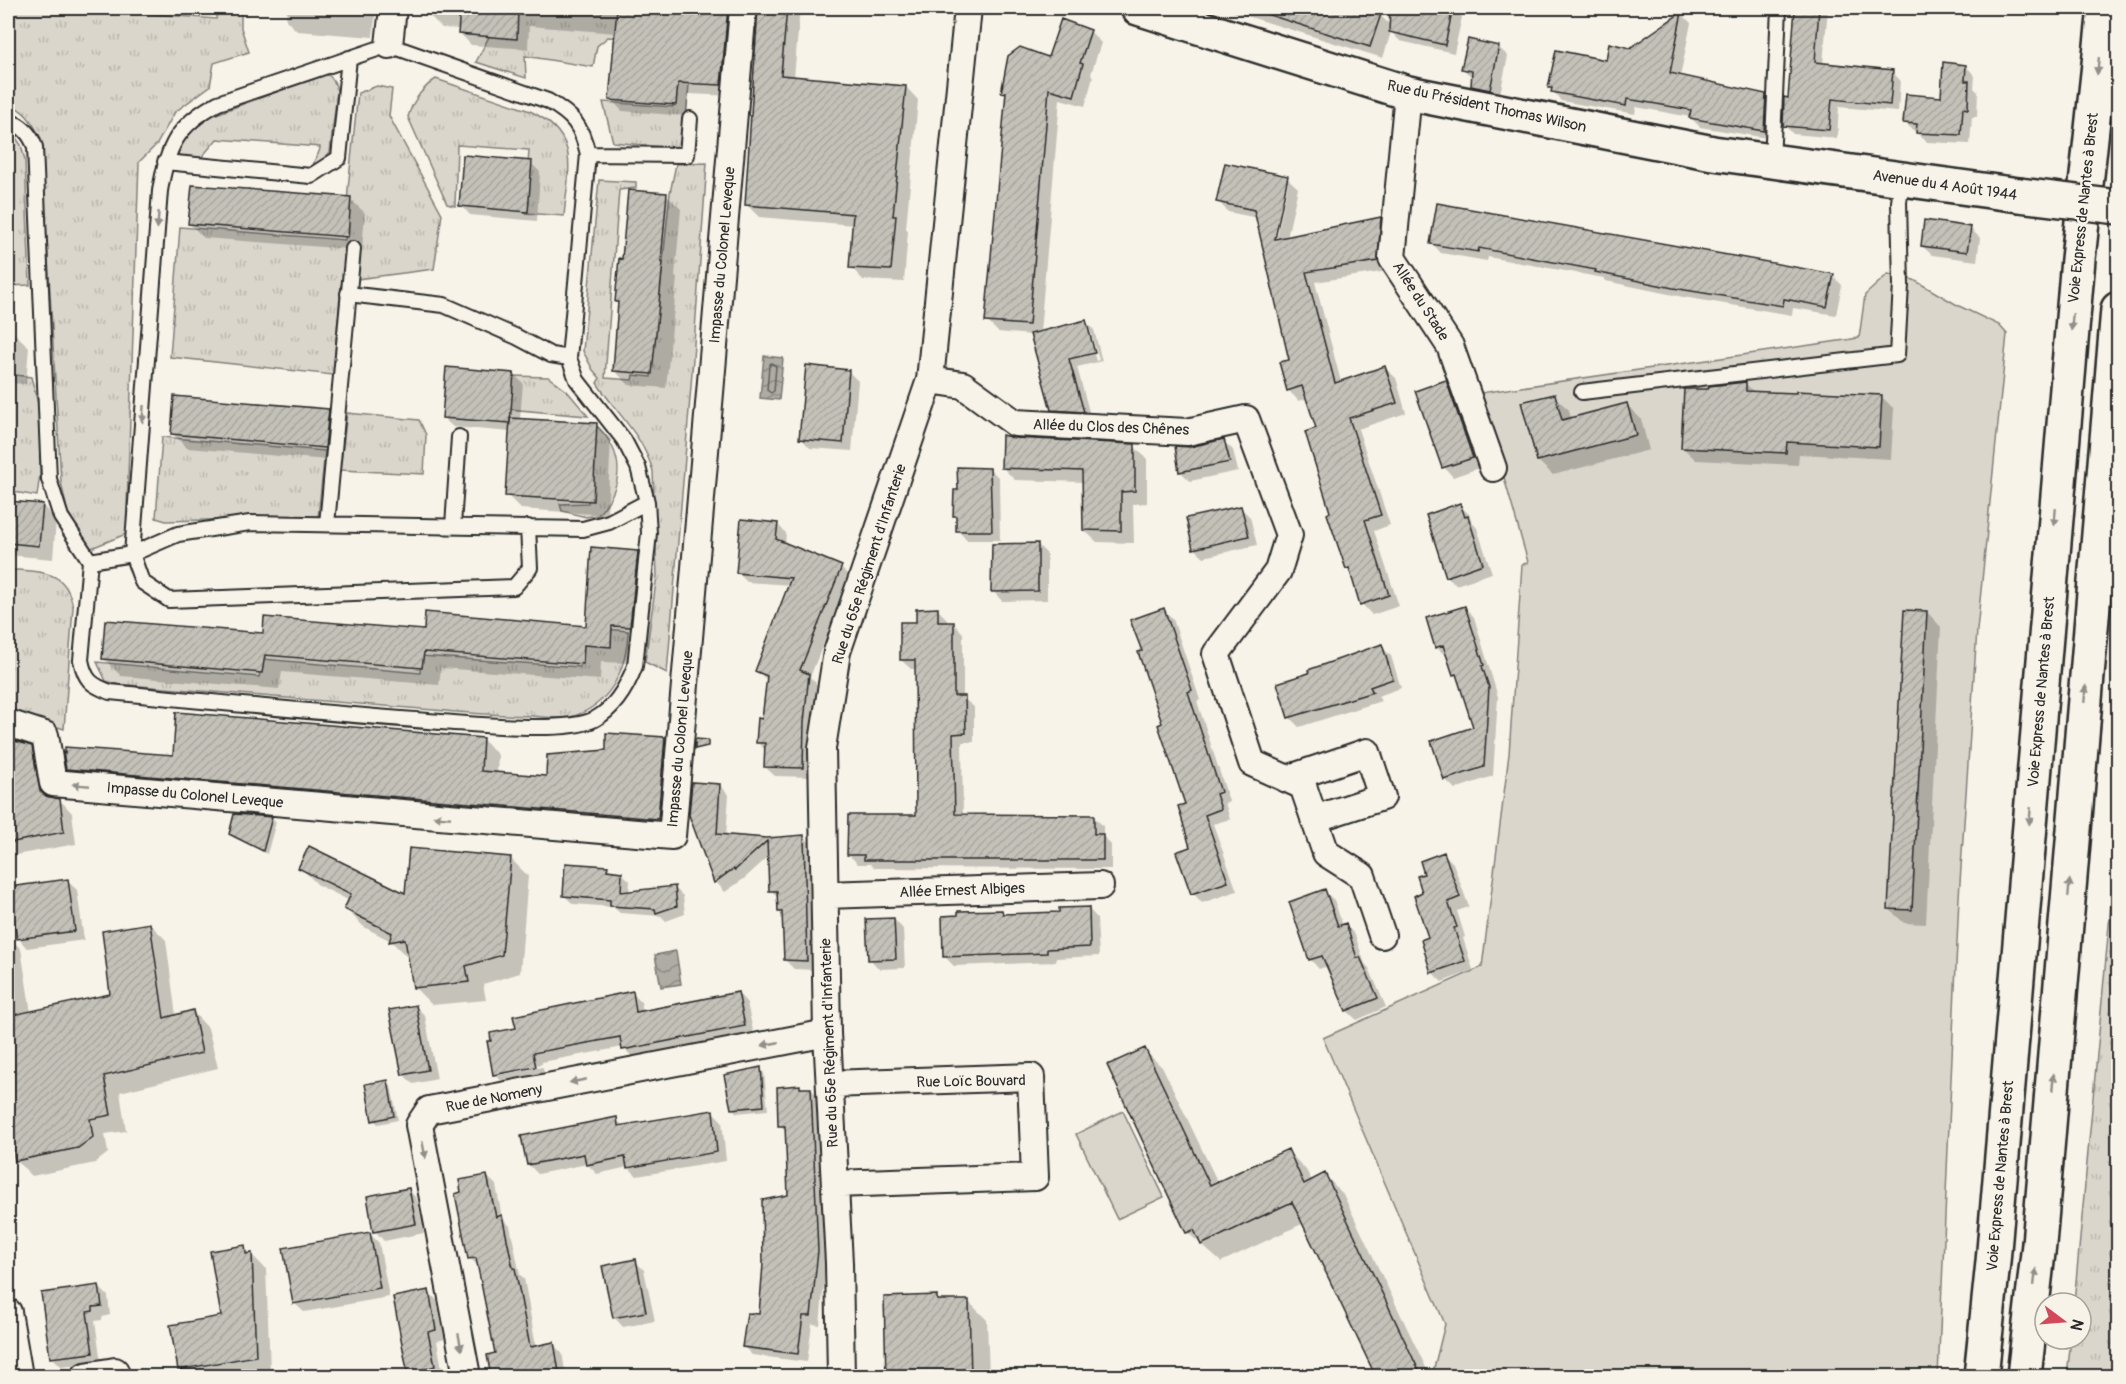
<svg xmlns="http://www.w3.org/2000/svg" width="2126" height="1384" font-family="Pangolin,sans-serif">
<defs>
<pattern id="grass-tufts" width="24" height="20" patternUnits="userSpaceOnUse" patternTransform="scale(1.5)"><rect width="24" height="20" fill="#dad6cc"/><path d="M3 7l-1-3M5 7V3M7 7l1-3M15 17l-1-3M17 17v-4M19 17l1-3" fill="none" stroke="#bbb8af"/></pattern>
<pattern id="water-waves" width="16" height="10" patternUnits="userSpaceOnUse" patternTransform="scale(1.5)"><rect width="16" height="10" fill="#afaca4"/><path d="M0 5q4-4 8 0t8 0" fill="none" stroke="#8f8c86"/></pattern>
<pattern id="building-hatch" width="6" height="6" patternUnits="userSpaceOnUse" patternTransform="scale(1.5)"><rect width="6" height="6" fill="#c4c1b9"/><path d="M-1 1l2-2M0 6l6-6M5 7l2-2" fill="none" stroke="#a9a69f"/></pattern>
</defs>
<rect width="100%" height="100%" fill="#f7f3e8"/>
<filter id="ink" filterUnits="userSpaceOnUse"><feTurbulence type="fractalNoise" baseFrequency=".0167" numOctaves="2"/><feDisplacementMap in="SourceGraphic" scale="12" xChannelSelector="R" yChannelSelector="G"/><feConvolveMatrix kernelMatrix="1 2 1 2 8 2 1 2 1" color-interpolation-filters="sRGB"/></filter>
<g filter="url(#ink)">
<path fill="url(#grass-tufts)" stroke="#82807c" stroke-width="1.5" d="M8,8H75L216,19L217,8H241V28L249,52L214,63L210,86L175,112L157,144L139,162L126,534L89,549L68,515L61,482L41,138C32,122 26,110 8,104Z
M517,8L602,12L604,9L662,16L664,8L685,10L677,43L608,37L597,46L593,67L525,56L526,78L476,62L496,23L514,24Z
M677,70L690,74L683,149L613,142L603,102L673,107Z
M327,74C334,79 336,84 337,92L330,152L324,159L313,167C313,159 320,155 320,147L217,139L200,159L176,157C180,136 193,125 211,116L321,75Z
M436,79L530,111C582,136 568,169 564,216L525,213L529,150L457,145L455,206L447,204L408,117C412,102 423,87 436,79Z
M377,86L392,89L389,116L442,214L434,269L357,279L341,285L333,375L170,357L180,227L345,240L348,189L358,93Z
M12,132L21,145L25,160L30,285L8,286V195Z
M707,163L691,386L667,673L645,662L657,575L653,471C642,434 617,414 597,383L600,378L593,370L583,351L599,180L636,182V188L619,190L605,378L632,380L633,375L651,377L670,193L676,164Z
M8,374L31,377L40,411V474L37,496L8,491Z
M512,376L548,377L567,391L588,416L508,409Z
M347,413L419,420L426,435L424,474L340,470Z
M595,424C625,453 625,484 598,515L586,517L562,511L560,504L588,503Z
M162,437L325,451L318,517L166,521L156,518Z
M17,570C47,572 67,573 73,607L64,729L8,711V571Z
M583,627L628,631C627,667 613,701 577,715C564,720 546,717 532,716C503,715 475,714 446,711C336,702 226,693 116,684L106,681L97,662L259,677L263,659L420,673L421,656L580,667Z
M2118,828V1376H2067L2071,1339H2081V1303H2074Z"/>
<path fill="#dad6cc" stroke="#82807c" stroke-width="1.5" d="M1888,274L1914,280L1959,306L1999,325L2007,334L1977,630L1959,897L1938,1376H1432L1445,1324L1323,1038L1482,967L1509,754L1522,565L1528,562L1480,393L1859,338L1865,295Z
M1123,1111L1164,1197L1117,1219L1076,1134Z"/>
<path fill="url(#water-waves)" stroke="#7a7874" stroke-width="1.5" d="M764,356L783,358L779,400L760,398Z
M676,951L681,984L661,987L655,955Z"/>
<path fill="#0003" fill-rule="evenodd" d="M173,8H214V11Z
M287,8H376L373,37L297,31L286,20Z
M431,8H735L732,96L689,94L687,116L622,111L611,99L616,33L529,26L528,49L471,45L460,33V29L442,28L430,16Z
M759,8H800L794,78L906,87L918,100L906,228L908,231L904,282L863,280L851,267L854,225L759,217L746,204Z
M1221,8H1358L1380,15L1391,26L1392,8L1408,12L1409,8H1451L1462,17L1454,53L1400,41L1391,32L1383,58Z
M1797,8H1828L1823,64L1892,72L1900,80L1898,112L1839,107L1837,138L1793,134L1784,125L1790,100Z
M1682,14L1691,23L1680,77L1765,95L1775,104L1773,139L1700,127L1690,117L1636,107L1635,114L1561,101L1550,87L1630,49Z
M1090,31L1101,43L1091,74L1093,77L1085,106L1060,99L1040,333L1086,322L1094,330L1102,361L1077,367L1091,419L1060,418L1052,409L1032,335L998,332L987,321L1007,96L1003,92ZM1087,330H1090L1099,360L1096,361Z
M1498,47L1508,56L1499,99L1482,95L1473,86V78L1463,69Z
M1966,66L1975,76L1974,88L1978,92L1977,117H1972L1970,144L1927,142L1905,123L1942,99Z
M531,163L540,172L537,221L470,215L461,205Z
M1287,178L1298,188L1287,238L1380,218L1391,229L1388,271L1315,282L1341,382L1385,368L1396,378L1406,413L1358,429L1390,525L1374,531L1399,606L1372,615L1362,604L1352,572L1347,568L1332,513L1318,429L1308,398L1299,401L1288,390L1291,361L1258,218L1228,212L1218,201ZM1285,183H1288L1275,247L1272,246Z
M666,195L681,209L675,276L677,278L666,388L629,385L614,370L620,304L617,302L624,260Z
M350,199L365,213L362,250L204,238L189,223Z
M1970,228L1980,238L1977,261L1932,255L1922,246Z
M1432,243L1833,276L1842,285L1836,315L1793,308L1792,315L1683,297L1606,281L1604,278L1488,257L1487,261L1441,253Z
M8,332L14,333L29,347L26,384L8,383Z
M848,371L858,381L852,451L810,448L801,438Z
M513,374L523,383L520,420L597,425L611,439L607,515L521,509L507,495L511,432L453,427L443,418Z
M1445,382L1455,391L1482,467L1453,477L1444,467Z
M1745,383L1755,393L1881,396L1894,409L1891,459L1799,454L1798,465L1696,460L1683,448L1710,391Z
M1554,396L1569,410L1571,419L1627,405L1641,419L1649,450L1553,475L1538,461L1523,403Z
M328,410L343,425L339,461L187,448L172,433Z
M1014,439L1134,446L1147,459V503L1133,504L1134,543L1097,542L1084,530V482L1015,480L1002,467Z
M1223,441L1233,450L1238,471L1190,481L1181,472L1190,448Z
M990,469L999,478L1000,540H967L957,530V519L954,516L959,491Z
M8,502L42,505L56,520L53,559L8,555Z
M1459,505L1469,514L1472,522L1477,528L1492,573L1456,585L1447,576Z
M1241,508L1250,517L1257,545L1204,557L1194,548Z
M777,524L786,533L785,545L841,568L850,577L810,677L818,685L813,732L812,777L775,776L765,767L766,751L757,742L764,720L768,681L757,671L790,585L747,582L737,572Z
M1038,545L1047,554V600L1002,601L993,591Z
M637,552L655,570L647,644L629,642L628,663L601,662L600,680L441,668L439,685L282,672L279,689L121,676L104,659L264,634L587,628Z
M1465,607L1474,617L1498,697L1493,776L1455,789L1446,780L1433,742L1474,728L1459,679L1454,674L1448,656H1446L1436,647Z
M1163,609L1173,619L1200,700L1197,701L1229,801L1225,803L1230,819L1213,824L1237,891L1202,903L1193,893L1192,848L1187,805L1144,652Z
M938,610L947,619V623H953L963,633V698L974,707V742H962L963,816H1093L1103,826V836L1111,845V869L875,868L870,864H858L849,855L918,816L917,669H911L901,660L918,623Z
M1927,612L1941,627L1926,924L1904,923L1889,909Z
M1381,646L1391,656L1401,688L1378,696L1381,701L1299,727L1290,718L1279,684Z
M665,738L680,754L674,834L83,784L67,768L174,756L482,739L498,755L497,774L547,778L607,751Z
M8,740L31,748L44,760L51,799L60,800L72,813L76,844L10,856L14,888L67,881L77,890L84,940L27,948L18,938L13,901H8Z
M720,785L729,795L726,836L767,840L804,837L813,846L816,970L794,969L785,960L783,916L779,912L778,898L771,890L769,856L745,878L725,892L716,882L690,815Z
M271,818L276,822L267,854L235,838L231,834Z
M1444,854L1453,863L1469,907L1457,911L1465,937L1463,938L1473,970L1442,982L1432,972L1424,893L1426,875Z
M510,858L528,876L520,973L483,984L486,1000L432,1005L414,987L410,960L391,941L364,927L346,909L350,901L318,885L300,867L406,896Z
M607,867L612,872L622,873L630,881L629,893L675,888L683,896L685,914L666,921L661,916L620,913L613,907L573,904L564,895Z
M1324,891L1334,900L1343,926L1346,925L1355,935L1365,964L1369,968L1386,1007L1357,1020L1347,1011L1328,966L1319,969L1310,959Z
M1088,908L1097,918L1099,956L1056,958V962L954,966L945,957L1002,912L1006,916L1060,914Z
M894,919L903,929L905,968L879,969L870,959Z
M150,924L166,940L176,1016L193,1012L208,1028L218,1068L120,1092L126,1131L105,1134L108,1153L95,1163L32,1176L16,1160L8,1100V936L21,949L31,1013L112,995Z
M632,993L641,1002L643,1012L738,993L747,1003L754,1035L633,1058L623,1047L542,1062V1064L500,1072V1075L543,1067L544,1076L504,1084L495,1074L517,1029Z
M416,1006L425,1016L437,1079L413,1084L404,1075Z
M1144,1050L1163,1068L1218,1183L1288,1151L1306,1170L1312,1181L1325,1175L1343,1194L1430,1376H1377L1304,1223L1221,1262L1187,1232Z
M760,1069L764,1073L768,1110L737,1113L732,1108Z
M387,1082L391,1086L398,1120L378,1124L374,1120Z
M799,1087L802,1090L811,1089L820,1098L826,1261L820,1325L812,1324L807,1362L752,1355L743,1346L760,1315L789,1197L787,1132L780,1125Z
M713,1112L722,1121L726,1161L637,1176L628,1167L597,1174L587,1164L538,1174L528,1164L616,1119L624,1127Z
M487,1176L496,1185L502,1218L510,1226L520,1275L524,1278L536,1347L553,1344L562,1353L566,1376H492L497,1354L479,1267L470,1258Z
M408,1189L417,1199L424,1233L384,1241L375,1231Z
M370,1234L379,1243L389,1297L304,1312L294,1303Z
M244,1247L266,1269L270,1370L234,1376H187L180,1369L223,1317Z
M635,1261L644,1270L655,1321L623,1327L614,1317Z
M98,1286L108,1296L110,1315L102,1317V1320L95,1321L101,1362L61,1366L52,1357Z
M428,1292L438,1301L445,1339L437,1341L443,1375L411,1376L409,1374Z
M937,1297L942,1302L968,1301L987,1320L989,1376H888Z"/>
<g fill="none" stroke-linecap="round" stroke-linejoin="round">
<path stroke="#605f5b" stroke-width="1.5" d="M771,363L776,366L774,391L771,393L767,390L769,366Z"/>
</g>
<path fill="url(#building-hatch)" stroke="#2b2b2b" stroke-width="1.5" d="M460,8L518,9L517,39L458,34Z
M617,8H728L721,85L678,83L676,105L609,100Z
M758,8H787L781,75L906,86L893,216H896L891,270L849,268L853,214L745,205Z
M1264,8H1363L1381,14L1370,47L1263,13Z
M1390,8H1453L1445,45L1389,32Z
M1795,8H1819L1815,62L1893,70L1890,105L1832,99L1829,130L1783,126L1784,97L1788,98Z
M1682,12L1670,73L1766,94L1764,131L1689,118L1691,110L1645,102L1627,99L1626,106L1551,92L1552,88H1548L1556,50L1606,60L1609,43L1630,48Z
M1061,19L1091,30L1080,63L1083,64L1074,96L1049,89L1029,325L985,322L1006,92L1001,93L1008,56L1020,47L1048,57Z
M1468,39L1499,46L1490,90L1471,86L1472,71L1461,69Z
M1943,62L1966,65L1965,81H1969L1968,109L1963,108L1961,135L1916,133L1917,124L1903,123L1906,94L1941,97Z
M463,155L532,161L528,212L459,206Z
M1225,163L1288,176L1275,239L1381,217L1378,261L1306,272L1335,383L1385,366L1397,403L1349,418L1381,515L1365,520L1389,595L1360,605L1349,568L1346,569L1327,514L1330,512L1305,432L1316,428L1302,386L1287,391L1279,362L1289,360L1254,210L1216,202Z
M192,185L351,197L348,237L188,224Z
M628,190L667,193L661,262H663L652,374L613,371L618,302H615L619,258L622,259Z
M1437,203L1834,274L1827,307L1784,299L1783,306L1673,288L1595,272L1596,270L1479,248L1478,252L1430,244Z
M1924,220L1971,227L1967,252L1921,246Z
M1086,320L1095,353L1069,359L1084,412L1051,410L1030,334Z
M806,365L849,370L843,443L799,439Z
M446,367L514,373L510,423L442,418Z
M1446,380L1473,458L1442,468L1415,391Z
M1746,382V391L1796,393V391L1882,395L1879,447L1787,442L1786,453L1681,448L1684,389H1708L1709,386Z
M1555,394L1562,420L1627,403L1636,435L1537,461L1521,402Z
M174,396L329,409L325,448L171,434Z
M510,418L597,423L593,501L505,496Z
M1002,435L1014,438L1135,444V491L1121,492V531L1083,530L1082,471L1001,468Z
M1224,439L1230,462L1179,472L1175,446L1190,447Z
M957,467L990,468L992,531H956V516H953L954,490H958Z
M8,501L43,504L39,546L8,543Z
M1460,503L1465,517L1468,516L1483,564L1446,577L1426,515Z
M1241,506L1249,536L1193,549L1186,518Z
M741,519L778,523L776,539L842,566L800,670L809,674L804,722L803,768L764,767L765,743H756L758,718L762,719L767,676L755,671L791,578L736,573Z
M1038,543V591L991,592L992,544Z
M591,547L638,551L630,627L612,626L611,647L584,645L583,664L424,652L422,668L265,655L262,673L102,659L105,620L263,633L264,617L424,630L425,612L586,626Z
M1465,606L1484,665L1482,666L1489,687L1484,767L1444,780L1431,741L1473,727L1456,674L1453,675L1443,645L1435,648L1426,618Z
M938,608V622H954V696H965L966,733L953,734L955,814L1094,815V834H1103V860H864V855H847L848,815H916L915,660H900V622H916V609Z
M1164,608L1192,690L1188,692L1221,792L1216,794L1221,809L1205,815L1228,882L1191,894L1176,852L1190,847L1178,806L1185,804L1158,725L1162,723L1138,652L1142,651L1130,620Z
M1904,610L1927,611L1912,910L1888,909Z
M1382,644L1393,679L1370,687L1373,692L1288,718L1277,683L1309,673L1308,670Z
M176,712L483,738L481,771L546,776L547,755L606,750V733L665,737L658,819L66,769L63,752L65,753V747L173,755Z
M8,739L32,746L40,791L46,796L60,799L64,832L8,843Z
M695,739L708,740V746L695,749Z
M692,782L720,784L717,834L767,838L804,835L807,961L784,960L782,912H778L777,891H769L767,841L735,870L733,869L714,883L689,815Z
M234,814L272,817L263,851L229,834Z
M309,846L405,893L409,848L511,857L502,955L466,966L469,982L413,988L405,939L389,942L392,933L344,909L351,894L298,868Z
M1444,852L1460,897L1448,902L1457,927L1454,928L1465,961L1431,973L1421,940L1428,937L1414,896L1422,892L1417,876L1424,874L1420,861Z
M565,863L608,866L607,870L622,872L621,892L675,886L677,906L656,913L655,909L610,906V900L563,896Z
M68,879L75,931L17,939L9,887Z
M1325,889L1338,926L1346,923L1357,958L1360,957L1378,998L1346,1011L1322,956L1309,960L1289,902Z
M1089,907L1090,947L1047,949V953L943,957L942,916L958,915V911L1002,910L1003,914L1059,912V908Z
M894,918L896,959L868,960L866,919Z
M150,923L164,1018L193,1010L202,1053L104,1076L111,1115L90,1119L93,1137L78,1148L15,1161L8,1111V1016L110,994L102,931Z
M633,991L636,1012L738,992L745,1026L622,1050L620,1037L533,1053L536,1067L493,1075L487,1041H491L490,1033L516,1028L513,1016Z
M416,1005L428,1070L402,1075L389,1010Z
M1145,1048L1210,1185L1288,1149L1304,1184L1325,1173L1422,1377H1376L1292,1202L1201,1245L1194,1230L1186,1233L1107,1065Z
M761,1067L764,1106L731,1109L724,1075Z
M388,1080L394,1116L372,1121L365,1084Z
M800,1085V1088H811L818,1251L811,1316H803L798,1354L742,1347L747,1313L759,1314L763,1264L762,1200L788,1195L785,1126H778L777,1087Z
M713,1110L717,1152L627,1168L625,1157L586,1165L584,1154L527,1165L521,1136L617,1117L618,1126Z
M487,1175L496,1217L502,1215L513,1268H515L530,1347L554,1342L559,1372H557L558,1377H491L487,1355L495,1353L476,1258L468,1259L455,1194L461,1192L459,1180Z
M409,1188L416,1224L373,1232L367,1196Z
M370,1232L380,1288L293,1304L283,1248Z
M245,1245L246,1254L252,1253L256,1356L178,1370L170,1325L221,1316L210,1251Z
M636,1259L646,1312L613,1318L602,1266Z
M99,1285L102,1306L93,1307V1311L87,1312L93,1353L50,1358L41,1293Z
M429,1290L436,1330L428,1332L435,1366L408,1375L393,1297Z
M937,1295V1300H969L971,1377H886L884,1297Z"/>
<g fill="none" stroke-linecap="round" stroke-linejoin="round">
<g stroke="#2b2b2b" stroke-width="18">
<path id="lane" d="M8,121C22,125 30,133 35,147L49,479L61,517L90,561L81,660C85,680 91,685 110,692C220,703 330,714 441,722C475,724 567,734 595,719C615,708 627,687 635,666L649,533L647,502L638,467L624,440L577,380L569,358L588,154C581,125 574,116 548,101L389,45L218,103C177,125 167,147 160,191L132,554L142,582L169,600L514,587L530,568L528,527
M588,154L687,155L690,119
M165,162L311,176L339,158L349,58
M1772,162L1779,8
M348,294L444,305L517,337L551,355L569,358
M1582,392L1897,355L1901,285L1899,202L1902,179
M327,524L353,249
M453,526L459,437
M90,561L132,554L178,534L250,523L583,529L609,522L647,502"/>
</g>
<g stroke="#2b2b2b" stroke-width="30">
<path id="street" d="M389,45L393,8
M1408,93L1392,258L1450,346L1493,468
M930,380L963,385L1015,423L1187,432L1246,419L1289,535L1278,571L1216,654L1252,763L1303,786L1326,853L1362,876L1382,935
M8,723L45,735L53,783L672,836L743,8
M1287,779L1367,752L1382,797L1314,819
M825,895L1100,886
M830,1084L1031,1077L1035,1177L835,1184
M8,1312L19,1376
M85,1376L115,1371L116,1376
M467,1376L419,1125L429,1110L827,1033
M841,1376L839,1263L827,1033L822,748L837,652L930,380L968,8"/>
</g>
<g stroke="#2b2b2b" stroke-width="38">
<path id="secondary" d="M1138,8L1408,93L1713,153L2019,195"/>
</g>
<g stroke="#2b2b2b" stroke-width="38">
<path id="highway" d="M1981,1376L1993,1262L2078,259L2105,8
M2024,1376L2039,1244L2118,309"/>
</g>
<use href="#lane" stroke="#f7f3e8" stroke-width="14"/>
<use href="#street" stroke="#f7f3e8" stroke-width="26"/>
<use href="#secondary" stroke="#f7f3e8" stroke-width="33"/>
<use href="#highway" stroke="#f7f3e8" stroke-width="33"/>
<g stroke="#2b2b2b" stroke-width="38" stroke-linecap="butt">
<path id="secondary-bridge" d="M2019,195L2118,207"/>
</g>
<use href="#secondary-bridge" stroke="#f7f3e8" stroke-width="33"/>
</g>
<defs><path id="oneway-solid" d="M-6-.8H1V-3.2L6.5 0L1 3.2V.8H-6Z" transform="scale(1.5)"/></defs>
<g fill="#918f8a">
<use href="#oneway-solid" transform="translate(2098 66) rotate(96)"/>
<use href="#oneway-solid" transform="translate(158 220) rotate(94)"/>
<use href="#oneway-solid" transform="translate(2072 322) rotate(95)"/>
<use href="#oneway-solid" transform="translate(143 414) rotate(94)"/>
<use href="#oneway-solid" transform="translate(2055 517) rotate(95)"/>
<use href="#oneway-solid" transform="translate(2085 694) rotate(-85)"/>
<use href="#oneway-solid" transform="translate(81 785) rotate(-175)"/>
<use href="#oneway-solid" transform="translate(2030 816) rotate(95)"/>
<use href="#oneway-solid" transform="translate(442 817) rotate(-175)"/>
<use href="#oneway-solid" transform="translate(2069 888) rotate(-85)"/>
<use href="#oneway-solid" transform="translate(770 1044) rotate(169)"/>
<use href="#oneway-solid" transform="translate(578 1081) rotate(169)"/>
<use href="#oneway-solid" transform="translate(2053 1082) rotate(-85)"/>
<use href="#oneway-solid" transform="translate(424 1150) rotate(79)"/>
<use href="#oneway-solid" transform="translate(2035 1277) rotate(-84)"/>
<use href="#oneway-solid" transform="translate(460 1342) rotate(79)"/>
</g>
</g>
<g text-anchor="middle" stroke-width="4.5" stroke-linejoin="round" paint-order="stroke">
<g font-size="15" fill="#2b2b2b" stroke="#f7f3e8">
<text transform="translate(1487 106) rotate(12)" y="5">Rue du Président Thomas Wilson</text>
<text transform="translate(1945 185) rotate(8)" y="5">Avenue du 4 Août 1944</text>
<text transform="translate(2083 208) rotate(-84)" y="5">Voie Express de Nantes à Brest</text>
<text transform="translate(722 255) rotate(-85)" y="5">Impasse du Colonel Leveque</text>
<text transform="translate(1421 301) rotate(57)" y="5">Allée du Stade</text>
<text transform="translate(1111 427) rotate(2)" y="5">Allée du Clos des Chênes</text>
<text transform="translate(869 564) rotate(-72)" y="5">Rue du 65e Régiment d'Infanterie</text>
<text transform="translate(2041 692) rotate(-85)" y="5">Voie Express de Nantes à Brest</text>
<text transform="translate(680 739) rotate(-85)" y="5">Impasse du Colonel Leveque</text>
<text transform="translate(195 795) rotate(5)" y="5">Impasse du Colonel Leveque</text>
<text transform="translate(962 890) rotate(-2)" y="5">Allée Ernest Albiges</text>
<text transform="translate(829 1043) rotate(-92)" y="5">Rue du 65e Régiment d'Infanterie</text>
<text transform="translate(971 1081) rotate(-1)" y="5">Rue Loïc Bouvard</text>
<text transform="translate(494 1098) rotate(-11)" y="5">Rue de Nomeny</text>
<text transform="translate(2000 1176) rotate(-85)" y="5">Voie Express de Nantes à Brest</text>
</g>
</g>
<rect width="2126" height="1384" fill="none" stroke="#f7f3e8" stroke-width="30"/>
<rect x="15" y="15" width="2096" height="1354" fill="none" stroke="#2b2b2b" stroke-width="2" filter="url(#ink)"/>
<g transform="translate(2063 1321) rotate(106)"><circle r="28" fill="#f7f3e8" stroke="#a5a39c" stroke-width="1.5"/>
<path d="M0-4.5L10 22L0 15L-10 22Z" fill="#d1495b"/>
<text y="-9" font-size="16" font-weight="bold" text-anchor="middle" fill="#2b2b2b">N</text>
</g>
</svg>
